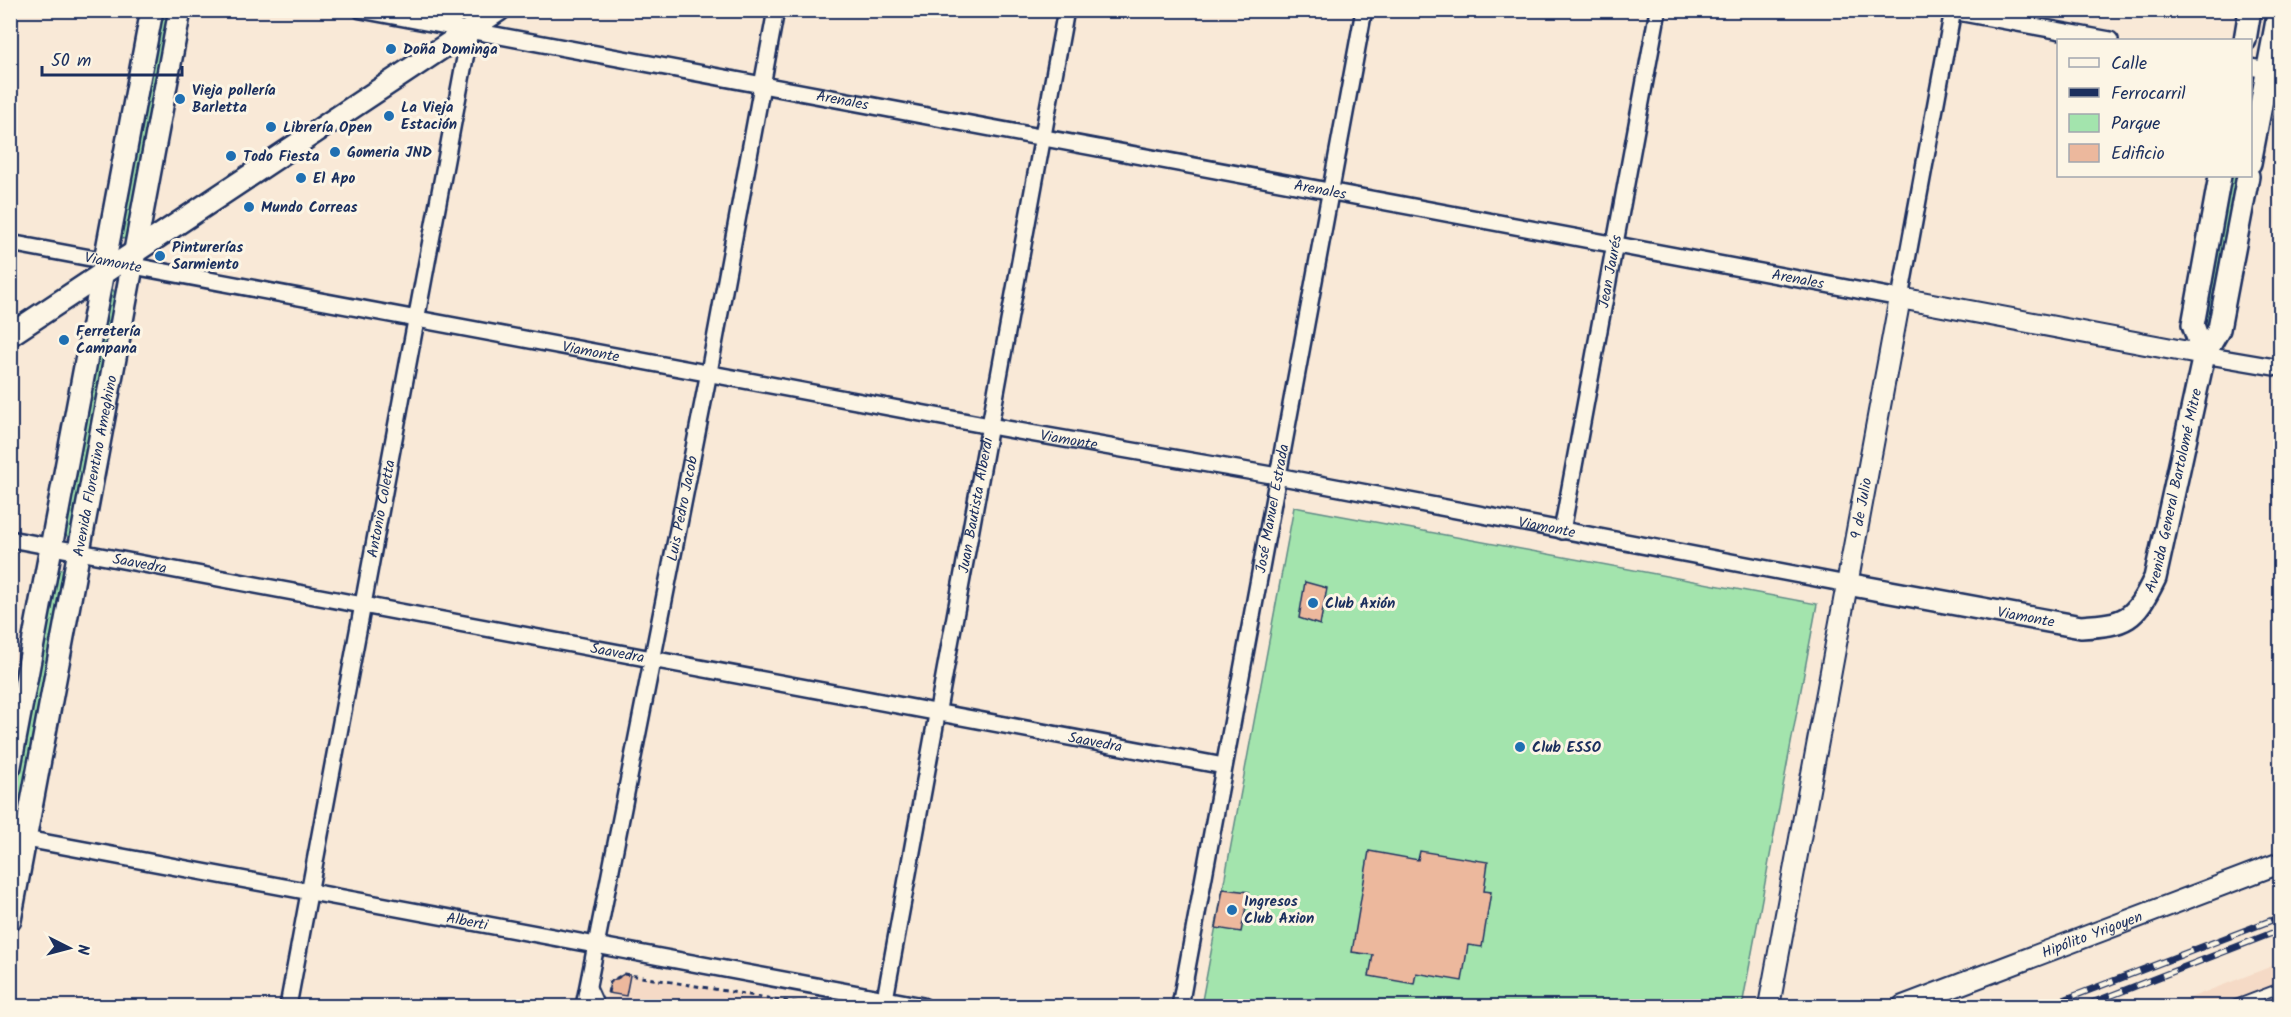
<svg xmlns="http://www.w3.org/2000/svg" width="2291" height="1017" font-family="Kalam,sans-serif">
<rect width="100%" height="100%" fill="#f9e9d7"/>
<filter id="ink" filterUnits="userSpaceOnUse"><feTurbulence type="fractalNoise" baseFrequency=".0167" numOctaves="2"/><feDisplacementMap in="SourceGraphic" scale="12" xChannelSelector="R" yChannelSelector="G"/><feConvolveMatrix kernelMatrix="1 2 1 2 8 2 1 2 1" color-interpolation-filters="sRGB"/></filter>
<g filter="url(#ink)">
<path fill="#f5dac6" d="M2280,963V1006H2169Z
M624,974L815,1006H605L610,982Z"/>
<path fill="#a3e4ad" stroke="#5f8a86" stroke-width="1.5" d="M160,11H170L127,238L123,239L120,234Z
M2229,176H2239L2209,329L2205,330L2202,328Z
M113,290L117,296L72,536L68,537L64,532L110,291Z
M1294,507L1817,604L1742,1006H1201Z
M62,569L65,574L20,815L16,816L13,810L56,573Z"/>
<path fill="#ecb89d" stroke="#1b2f5e" stroke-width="1.5" d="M1305,582L1327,588L1320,625L1299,618Z
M1369,851L1418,860L1420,851L1488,862L1484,891L1491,892L1482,947L1468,945L1462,981L1416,973L1414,984L1369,976L1373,955L1352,952Z
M1223,889L1249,892L1241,932L1216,928Z
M624,974L630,975L626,996L608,993L610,982Z"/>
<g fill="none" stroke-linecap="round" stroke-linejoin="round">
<g stroke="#1b2f5e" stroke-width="12">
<path id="service" d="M591,986L600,1006
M2233,1006L2280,988"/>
</g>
<g stroke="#1b2f5e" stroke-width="20">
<g id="minor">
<path id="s1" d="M361,10L1900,298L1953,10"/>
<path d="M1947,10L2110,40"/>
<path d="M2250,67L2280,72"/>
<path id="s2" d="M10,243L990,426L1277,476L1847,584"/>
<path d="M2204,355L2280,368"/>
<path id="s3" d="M1562,531L1658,10"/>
<path id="s4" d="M10,539L1224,766"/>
<path id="s5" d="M10,836L923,1006"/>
<path id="s6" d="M885,999L1066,10"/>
<path id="s7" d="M288,1006L474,10"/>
<path id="s8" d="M584,1006L709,372L776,10"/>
<path id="s9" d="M1180,1006L1364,10"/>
</g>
</g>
<g stroke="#1b2f5e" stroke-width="24">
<g id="tertiary">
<path id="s10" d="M1769,1006L1900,298L2204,355"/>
<path id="s11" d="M1903,1006L2280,863"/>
</g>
</g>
<g stroke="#1b2f5e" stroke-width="26">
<g id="secondary">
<path d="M2245,40L2250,10"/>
<path d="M2250,163L2279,10"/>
<path d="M10,335L499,10"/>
<path d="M2204,355L2193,325L2220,176"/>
<path id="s12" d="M1847,584L2081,627C2127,624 2134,621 2155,578L2204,355L2219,329L2248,176"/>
<path d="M10,766L152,10"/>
<path id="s13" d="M10,920L180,10"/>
</g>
</g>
<path stroke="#1b2f5e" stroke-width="3" stroke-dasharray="4.5 4.5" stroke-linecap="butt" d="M608,993L610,982L624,974L815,1006"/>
<use href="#service" stroke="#fcf5e5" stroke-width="8"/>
<use href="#minor" stroke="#fcf5e5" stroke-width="15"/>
<use href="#tertiary" stroke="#fcf5e5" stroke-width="20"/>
<use href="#secondary" stroke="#fcf5e5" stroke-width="21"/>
<g stroke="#1b2f5e" stroke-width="7">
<path id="rail" d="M2048,1006L2280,917
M2084,1006L2280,930"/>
</g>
<use href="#rail" stroke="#fcf5e5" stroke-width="4.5" stroke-dasharray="14" stroke-linecap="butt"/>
</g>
</g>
<g fill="#1f6fb2" stroke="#fcf5e5" stroke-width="2">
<circle cx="391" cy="49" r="6"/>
<circle cx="180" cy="99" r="6"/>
<circle cx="389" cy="116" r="6"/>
<circle cx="271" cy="127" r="6"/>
<circle cx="335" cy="152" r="6"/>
<circle cx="231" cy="156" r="6"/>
<circle cx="301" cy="178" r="6"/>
<circle cx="249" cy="207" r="6"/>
<circle cx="160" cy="256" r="6"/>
<circle cx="64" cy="340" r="6"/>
<circle cx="1313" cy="603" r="6"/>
<circle cx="1520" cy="747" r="6"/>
<circle cx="1232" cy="910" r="6"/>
</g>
<g text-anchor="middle" stroke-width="6" stroke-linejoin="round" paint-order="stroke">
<g font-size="15" font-weight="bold" fill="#1b2f5e" stroke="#fcf5e5" text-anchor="start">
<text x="403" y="54">Doña Dominga</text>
<text x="192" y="95">Vieja pollería<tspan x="192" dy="17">Barletta</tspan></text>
<text x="401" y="112">La Vieja<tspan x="401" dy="17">Estación</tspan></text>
<text x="283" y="132">Librería Open</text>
<text x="347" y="157">Gomeria JND</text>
<text x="243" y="161">Todo Fiesta</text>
<text x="313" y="183">El Apo</text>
<text x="261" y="212">Mundo Correas</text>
<text x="172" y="252">Pinturerías<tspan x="172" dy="17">Sarmiento</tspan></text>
<text x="76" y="336">Ferretería<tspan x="76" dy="17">Campana</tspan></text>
<text x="1325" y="608">Club Axión</text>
<text x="1532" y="752">Club ESSO</text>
<text x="1244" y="906">Ingresos<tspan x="1244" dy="17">Club Axion</tspan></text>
</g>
<g font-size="15" fill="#1b2f5e" stroke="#fcf5e5">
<text dy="5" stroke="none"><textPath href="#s1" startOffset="490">Arenales</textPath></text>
<text dy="5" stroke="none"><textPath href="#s1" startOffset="976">Arenales</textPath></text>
<text dy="5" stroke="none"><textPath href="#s2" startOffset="105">Viamonte</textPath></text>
<text dy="5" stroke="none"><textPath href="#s3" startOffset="264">Jean Jaurés</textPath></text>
<text dy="5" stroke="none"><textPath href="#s1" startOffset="1462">Arenales</textPath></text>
<text dy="5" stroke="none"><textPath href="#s2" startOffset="591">Viamonte</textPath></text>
<text dy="5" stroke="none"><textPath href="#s2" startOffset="1077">Viamonte</textPath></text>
<text dy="5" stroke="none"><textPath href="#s13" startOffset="462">Avenida Florentino Ameghino</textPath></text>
<text dy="5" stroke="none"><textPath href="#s12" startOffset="424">Avenida General Bartolomé Mitre</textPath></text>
<text dy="5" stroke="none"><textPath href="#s6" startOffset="502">Juan Bautista Alberdi</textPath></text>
<text dy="5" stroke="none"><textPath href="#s7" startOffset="506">Antonio Coletta</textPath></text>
<text dy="5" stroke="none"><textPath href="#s9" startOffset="506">José Manuel Estrada</textPath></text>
<text dy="5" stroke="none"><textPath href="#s8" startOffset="507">Luis Pedro Jacob</textPath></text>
<text dy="5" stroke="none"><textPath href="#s10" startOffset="506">9 de Julio</textPath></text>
<text dy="5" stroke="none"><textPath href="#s2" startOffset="1563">Viamonte</textPath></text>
<text dy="5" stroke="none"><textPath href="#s4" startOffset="132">Saavedra</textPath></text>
<text dy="5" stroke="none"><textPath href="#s12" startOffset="182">Viamonte</textPath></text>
<text dy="5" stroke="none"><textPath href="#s4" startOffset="618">Saavedra</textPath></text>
<text dy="5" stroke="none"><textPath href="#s4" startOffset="1104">Saavedra</textPath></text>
<text dy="5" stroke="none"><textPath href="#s5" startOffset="465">Alberti</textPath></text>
<text dy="5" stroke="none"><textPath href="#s11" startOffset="202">Hipólito Yrigoyen</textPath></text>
</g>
</g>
<rect width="2291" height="1017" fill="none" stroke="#fcf5e5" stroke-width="36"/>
<rect x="18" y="18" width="2255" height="981" fill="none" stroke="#1b2f5e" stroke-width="2" filter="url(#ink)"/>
<rect x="2057" y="39" width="195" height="138" fill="#fcf5e5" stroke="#a2a6af" stroke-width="1.5"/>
<rect x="2069" y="58" width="30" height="9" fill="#fcf5e5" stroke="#a2a6af" stroke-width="1.5"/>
<text x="2111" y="69" font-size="18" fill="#1b2f5e">Calle</text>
<rect x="2069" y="88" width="30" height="9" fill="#1b2f5e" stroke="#a2a6af" stroke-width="1.5"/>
<text x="2111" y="99" font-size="18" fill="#1b2f5e">Ferrocarril</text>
<rect x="2069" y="114" width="30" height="18" fill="#a3e4ad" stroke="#a2a6af" stroke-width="1.5"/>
<text x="2111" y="129" font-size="18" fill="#1b2f5e">Parque</text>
<rect x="2069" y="144" width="30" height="18" fill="#ecb89d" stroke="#a2a6af" stroke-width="1.5"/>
<text x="2111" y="159" font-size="18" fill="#1b2f5e">Edificio</text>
<g transform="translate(69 948) rotate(96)" stroke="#fcf5e5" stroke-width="4.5" paint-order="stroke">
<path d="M0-4.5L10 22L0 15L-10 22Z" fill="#1b2f5e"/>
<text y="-9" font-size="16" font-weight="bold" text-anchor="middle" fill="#1b2f5e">N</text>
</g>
<path d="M42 66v9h140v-9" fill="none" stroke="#1b2f5e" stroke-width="3"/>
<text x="51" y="66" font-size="18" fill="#1b2f5e" stroke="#fcf5e5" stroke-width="4.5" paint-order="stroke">50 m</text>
</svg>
